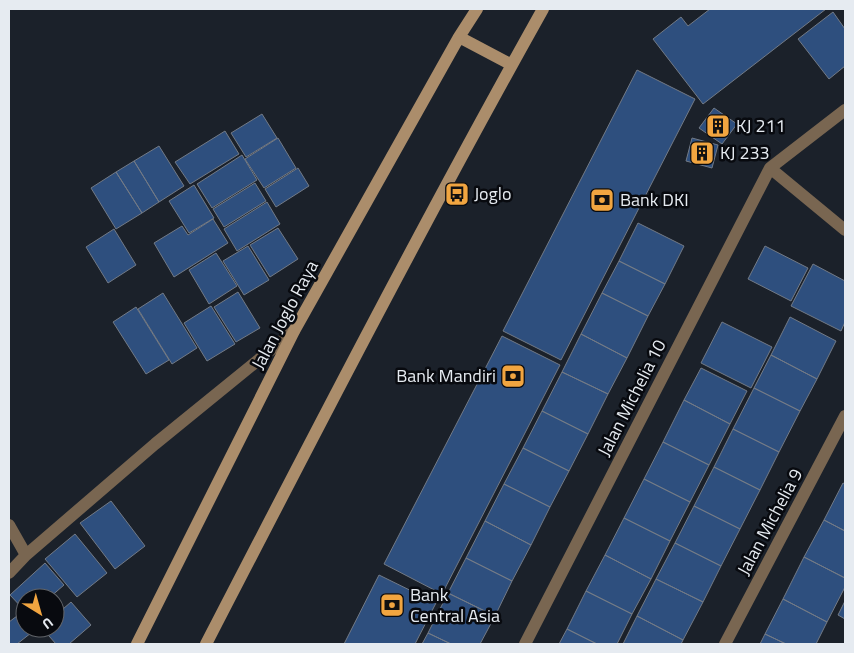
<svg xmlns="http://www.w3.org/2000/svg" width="854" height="653" font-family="'Titillium Web',sans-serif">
<rect width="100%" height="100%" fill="#1b212a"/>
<path fill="#2e4f7e" stroke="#727a86" d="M710,9H826L703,104L653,39L681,17L688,26Z
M833,12L845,29V66L829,79L798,39Z
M637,70L695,99L561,360L503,331Z
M714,108L737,124L722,144L699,128Z
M262,114L277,138L246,157L231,133Z
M225,131L239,154L190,184L175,162Z
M278,138L296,168L264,188L245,159Z
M692,138L718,145L712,168L686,161Z
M159,146L184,186L159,202L134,161Z
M242,155L257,180L212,208L197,184Z
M134,161L159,202L142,213L116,172Z
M298,168L309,186L276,207L265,189Z
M116,172L142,213L116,229L91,188Z
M255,183L266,201L224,227L213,209Z
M194,185L214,218L189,233L169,201Z
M267,202L280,224L237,251L224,229Z
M213,219L228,243L174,277L154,243L182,226L188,235Z
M638,223L684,246L665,284L619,261Z
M278,228L298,259L270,277L250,245Z
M114,229L136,265L108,283L86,247Z
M248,246L269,280L244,295L223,261Z
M765,246L808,268L791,301L748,279Z
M216,253L237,286L209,304L189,270Z
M619,261L665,284L648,316L602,293Z
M813,264L845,281V322L841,331L791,306Z
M238,292L260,328L236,342L214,307Z
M163,293L197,348L172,364L138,309Z
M602,293L648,316L627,358L581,334Z
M211,306L235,344L207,361L184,323Z
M136,307L169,360L146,374L113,322Z
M790,317L836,341L817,379L771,355Z
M722,322L772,347L751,388L701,363Z
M581,334L627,358L608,394L562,372Z
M502,336L560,365L442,594L384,564Z
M771,355L817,379L800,411L754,388Z
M701,368L747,391L730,424L684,400Z
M562,372L608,394L588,434L542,411Z
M754,388L800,411L779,452L733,429Z
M684,400L730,424L709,465L663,442Z
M542,411L588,434L569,471L523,448Z
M733,429L779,452L760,490L714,467Z
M663,442L709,465L690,502L644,479Z
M523,448L569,471L550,507L504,484Z
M714,467L760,490L740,529L694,506Z
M644,479L690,502L670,541L624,518Z
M843,483L845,484V531L824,520Z
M504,484L550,507L531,545L485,521Z
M111,501L145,546L115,569L80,523Z
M694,506L740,529L721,566L675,543Z
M624,518L670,541L651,579L605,555Z
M824,520L845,531V578L804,557Z
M485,521L531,545L512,581L466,558Z
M75,534L107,573L77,597L45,559Z
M675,543L721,566L703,602L656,579Z
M605,555L651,579L632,614L586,591Z
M804,557L845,578V587L827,622L783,599Z
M466,558L512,581L495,616L448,593Z
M45,563L64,585L49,598H25V611L10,595Z
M379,575L436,603L415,644H344Z
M656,579L703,602L683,640L637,616Z
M586,591L632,614L617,644H597L567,629Z
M448,593L495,616L480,644H451L428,633Z
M783,599L827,622L816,644H786L765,634Z
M845,601V619L838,615Z
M71,602L91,625L69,644H56L42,628H55V616Z
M17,616L25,626V628H27L31,633L17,644H9V622Z
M637,616L683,640L681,644H623Z
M567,629L597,644H559Z
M428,633L451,644H422Z
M765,634L786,644H760Z"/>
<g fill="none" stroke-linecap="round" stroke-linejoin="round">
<path stroke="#796651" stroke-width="12" d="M770,168L845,230
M9,525L26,555
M9,573L26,555L155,444L294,331
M525,644L770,168L845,110
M725,644L845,416"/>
<path stroke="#ab8d6b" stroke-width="12" d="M459,37L512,65
M137,644L294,331L459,37L477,9
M206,644C316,431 426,218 543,9"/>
</g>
<defs>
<g id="building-square" transform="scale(1.25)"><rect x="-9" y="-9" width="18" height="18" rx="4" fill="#f1a540" stroke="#080a0f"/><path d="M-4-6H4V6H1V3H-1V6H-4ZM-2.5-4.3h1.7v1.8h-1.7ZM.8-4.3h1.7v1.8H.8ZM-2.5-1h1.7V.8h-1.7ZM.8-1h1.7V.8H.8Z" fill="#111"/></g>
<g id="bus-square" transform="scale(1.25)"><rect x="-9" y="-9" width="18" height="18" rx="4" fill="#f1a540" stroke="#080a0f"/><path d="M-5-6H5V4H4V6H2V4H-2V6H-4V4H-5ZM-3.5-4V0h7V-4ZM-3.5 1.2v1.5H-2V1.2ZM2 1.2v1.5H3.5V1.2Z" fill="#111"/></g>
<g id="bank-square" transform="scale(1.25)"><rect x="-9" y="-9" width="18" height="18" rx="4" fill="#f1a540" stroke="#080a0f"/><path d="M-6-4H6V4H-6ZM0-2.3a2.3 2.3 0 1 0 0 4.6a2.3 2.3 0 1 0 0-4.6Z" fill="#111"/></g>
</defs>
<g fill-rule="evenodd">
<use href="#building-square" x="718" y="126"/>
<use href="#building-square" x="702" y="153"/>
<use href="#bus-square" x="457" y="194"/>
<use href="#bank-square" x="602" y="200"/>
<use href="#bank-square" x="513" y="376"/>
<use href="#bank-square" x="392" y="605"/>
</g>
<g text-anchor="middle" stroke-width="5" stroke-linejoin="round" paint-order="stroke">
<g font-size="18" fill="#e6ebf1" stroke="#080a0f" text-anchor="start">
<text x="736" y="132">KJ 211</text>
<text x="720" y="159">KJ 233</text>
<text x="474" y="200">Joglo</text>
<text x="620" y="206">Bank DKI</text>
<text x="496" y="382" text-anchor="end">Bank Mandiri</text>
<text x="410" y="601">Bank<tspan x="410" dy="21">Central Asia</tspan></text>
</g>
<g font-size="18" fill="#e6ebf1" stroke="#080a0f">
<text transform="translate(285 315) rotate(-62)" y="6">Jalan Joglo Raya</text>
<text transform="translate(632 398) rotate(-63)" y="6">Jalan Michelia 10</text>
<text transform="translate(770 522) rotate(-62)" y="6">Jalan Michelia 9</text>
</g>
</g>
<rect width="854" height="653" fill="none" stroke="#e6ebf1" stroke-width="20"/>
<g transform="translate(40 613) rotate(143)"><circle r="24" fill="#080a0f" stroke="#616469"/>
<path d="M0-4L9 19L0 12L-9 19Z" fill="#f1a540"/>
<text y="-8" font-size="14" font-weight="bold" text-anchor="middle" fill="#e6ebf1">U</text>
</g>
</svg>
